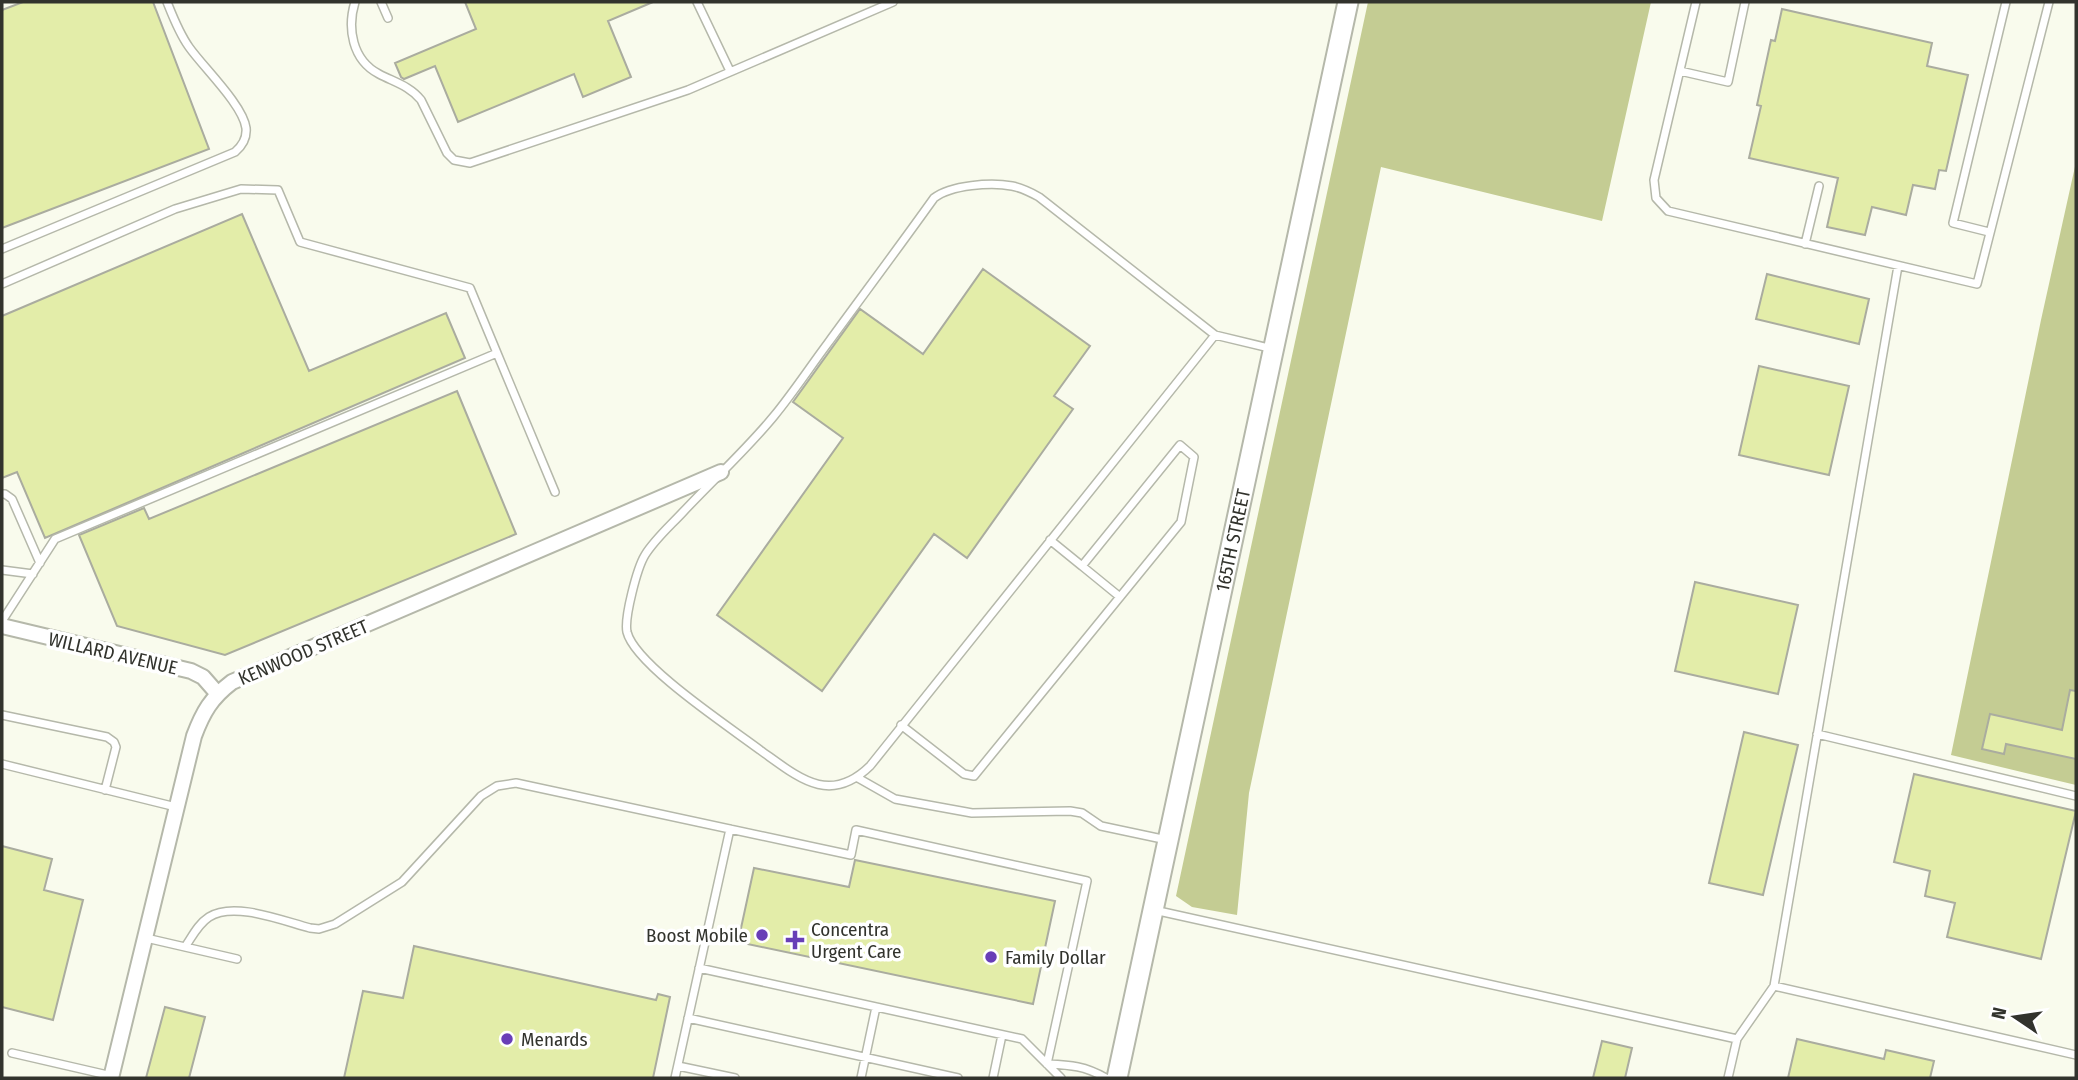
<svg xmlns="http://www.w3.org/2000/svg" width="2078" height="1080" font-family="'Fira Sans Condensed',sans-serif">
<rect width="100%" height="100%" fill="#f9fbed"/>
<path fill="#c4cc93" d="M1368,2H1651L1602,221L1381,167L1249,793L1237,915L1192,907L1176,896Z
M2076,162V785L1951,755L2041,320Z"/>
<path fill="#e3eda9" stroke="#aaac9f" stroke-width="2" d="M23,2H153L209,149L2,228V10Z
M465,2H653L608,21L631,77L583,97L574,74L458,122L435,66L404,79L401,77L395,63L476,29Z
M1782,9L1932,43L1927,66L1968,75L1946,171L1939,170L1935,189L1913,185L1906,215L1872,207L1865,235L1827,227L1838,178L1749,158L1761,106L1757,105L1771,40L1775,41Z
M242,214L309,371L446,313L465,358L45,538L17,472L2,478V316Z
M983,269L1090,346L1054,396L1073,409L967,558L934,534L822,691L717,615L843,438L793,402L860,309L923,354Z
M1767,274L1869,299L1859,344L1756,319Z
M1759,366L1849,386L1829,475L1739,455Z
M457,391L516,534L225,655L117,626L79,535L144,508L149,519Z
M1695,582L1798,605L1778,694L1675,671Z
M2070,690L2076,691V759L2006,744L2004,754L1982,749L1990,714L2062,730Z
M1744,732L1798,745L1763,895L1709,883Z
M1914,774L2076,811L2041,959L1947,937L1955,903L1925,896L1930,871L1894,862Z
M2,846L52,859L44,890L83,900L53,1020L2,1007Z
M855,860L1055,901L1033,1004L738,942L754,868L849,887Z
M414,946L656,1000L658,994L670,997L653,1078H344L363,991L403,998Z
M165,1007L205,1017L189,1078H146Z
M1797,1039L1884,1059L1886,1050L1934,1061L1930,1078H1788Z
M1602,1041L1632,1048L1625,1078H1593Z"/>
<g fill="none" stroke-linecap="round" stroke-linejoin="round">
<g stroke="#b5b8aa" stroke-width="10">
<path id="lane" d="M355,2C347,28 352,60 379,74C394,82 410,86 421,100L447,153L454,160L470,163L688,90L893,2
M381,2L388,18
M697,2L730,71
M1696,2L1654,180L1656,198L1668,211L1977,284L2049,2
M1680,71L1728,82L1745,2
M1989,232L1953,223L2006,2
M1805,244L1819,186
M2,249L235,152C242,146 247,138 246,128C243,105 203,67 189,47C179,33 173,17 167,2
M2,284L175,209L241,189L278,190L300,242L470,288L497,353L55,539L2,621
M1215,335L870,766C829,806 798,777 760,750C731,728 635,665 627,632C624,618 637,568 645,555C655,539 670,526 683,512C713,480 747,449 774,416C793,393 810,367 828,343C863,295 899,247 934,198C951,185 991,182 1012,186C1022,188 1030,192 1039,197L1215,335L1273,349
M497,353L555,492
M2,494H5L12,499L40,563
M1082,566L1120,597
M2,570L33,574
M2,715L107,737L114,742L116,747L105,790
M901,725L964,774L974,776L1181,522L1194,457L1180,445L1082,566L1050,540
M1817,734L2076,796
M2,764L176,807
M858,778L895,799L972,813L1070,811L1082,813L1101,826L1167,840
M1154,910L1737,1039
M146,938L237,959
M185,947C192,937 198,924 209,917C234,901 283,921 310,928L319,929L335,924L402,882L481,796L497,786L516,783L851,855L856,830L1087,881L1047,1064
M699,968L1022,1039L1061,1078
M1774,986L1898,266
M688,1018L958,1078
M12,1053L112,1076
M1048,1064C1071,1065 1085,1066 1106,1078
M678,1066L735,1078
M675,1078L730,829
M861,1078L876,1007
M993,1078L1002,1035
M1728,1078L1737,1039L1774,986L2076,1055"/>
</g>
<g stroke="#b5b8aa" stroke-width="18">
<path id="street" d="M2,626L191,671L203,677L217,693
M111,1078L194,736C203,712 211,698 232,682L721,472"/>
</g>
<g stroke="#b5b8aa" stroke-width="23">
<g id="secondary">
<path id="s1" d="M1117,1078L1348,2"/>
</g>
</g>
<use href="#lane" stroke="#fff" stroke-width="7"/>
<use href="#street" stroke="#fff" stroke-width="14"/>
<use href="#secondary" stroke="#fff" stroke-width="19"/>
</g>
<g fill="#683eb7" stroke="#fff" stroke-width="2.5">
<circle cx="762" cy="935" r="7"/>
<path d="M791.5 929.5h7v7h7v7h-7v7h-7v-7h-7v-7h7z"/>
<circle cx="991" cy="957" r="7"/>
<circle cx="507" cy="1039" r="7"/>
</g>
<g text-anchor="middle" stroke-width="7" stroke-linejoin="round" paint-order="stroke">
<g font-size="19" fill="#32332d" stroke="#fff">
<text dy="7" stroke="none"><textPath href="#s1" startOffset="550">165TH STREET</textPath></text>
<text transform="translate(303 652) rotate(-23)" y="7">KENWOOD STREET</text>
<text transform="translate(113 653) rotate(13)" y="7">WILLARD AVENUE</text>
</g>
<g font-size="19" fill="#32332d" stroke="#fff" text-anchor="start">
<text x="811" y="936">Concentra<tspan x="811" dy="22">Urgent Care</tspan></text>
<text x="748" y="942" text-anchor="end">Boost Mobile</text>
<text x="1005" y="964">Family Dollar</text>
<text x="521" y="1046">Menards</text>
</g>
</g>
<rect width="2078" height="1080" fill="none" stroke="#32332d" stroke-width="7"/>
<g transform="translate(2015 1017) rotate(283)" stroke="#ffffff" stroke-width="5" paint-order="stroke">
<path d="M0-5L12 26L0 18L-12 26Z" fill="#32332d"/>
<text y="-10" font-size="19" font-weight="bold" text-anchor="middle" fill="#32332d">N</text>
</g>
</svg>
